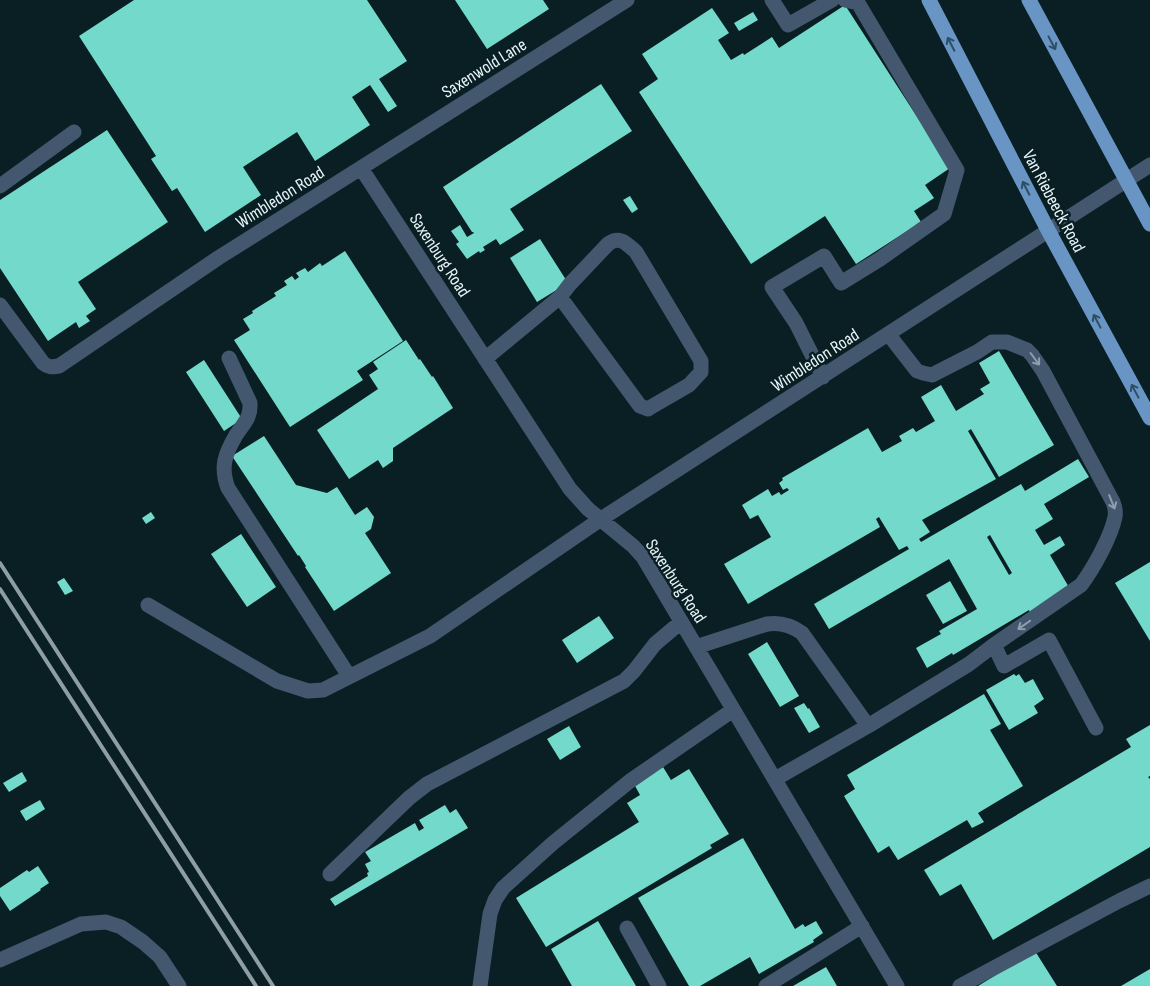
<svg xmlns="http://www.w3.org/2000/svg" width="1150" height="986" font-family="'Sofia Sans Condensed',sans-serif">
<rect width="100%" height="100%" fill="#091f24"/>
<path fill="#73dacb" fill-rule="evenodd" d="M134,0H367L407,61L379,79L397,106L388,112L370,85L352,97L370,125L315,161L297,132L243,167L261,195L205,232L177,188L172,191L151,159L156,156L79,36Z
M455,0H543L549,9L487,49Z
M845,5L950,168L925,185L934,198L914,211L921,222L856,264L825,216L751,264L639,92L658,79L642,54L712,8L729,33L718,40L731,60L743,53L744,55L772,37L779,48Z
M753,12L758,20L739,31L734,23Z
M601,84L632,131L510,209L524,230L500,245L496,239L483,247L485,250L480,253L479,251L467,259L456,244L459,242L451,231L460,225L467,237L474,233L473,232H472L443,187Z
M107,130L168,222L78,282L96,309L86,316L90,321L79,328L76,322L48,341L0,268V200Z
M630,196L638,209L632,213L623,200Z
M540,239L568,283L537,302L510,258Z
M345,251L403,341L357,371L363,380L290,427L234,340L250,330L243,319L253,313L252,311L276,296L274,293L287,285L284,281L292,276L295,280L299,277L296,273L305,268L308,272L320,263L322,266Z
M406,340L419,360L420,359L432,377L433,376L453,408L393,448V461L383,468L378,460L349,479L317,430L378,389L369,375L378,369L373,362Z
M999,351L1054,445L999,477L971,429L968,431L996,479L922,520L930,532L919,539L921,542L1021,484L1025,491L1078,459L1089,477L1044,504L1053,519L1035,530L1044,545L1060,536L1065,545L1050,555L1070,589L1030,613L1029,610L953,655L952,653L927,668L916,648L941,634L939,631L977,609L949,559L829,629L814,604L909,549L907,546L899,550L879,517L876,519L880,527L748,604L724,564L771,537L758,515L750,519L742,505L768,489L772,496L779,492L781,495L789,490L787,488L783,490L779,483L783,480L782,478L868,428L882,452L902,441L899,436L913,428L916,432L935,421L921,397L941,385L956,411L984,394L980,389L990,383L979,363ZM990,535L1012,573L1009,575L987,537Z
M204,360L242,419L224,431L186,372Z
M264,436L296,485L327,493L337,487L355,515L367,507L374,517L371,529L365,533L391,573L334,611L305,567L306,566L299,555L298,556L232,456Z
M151,512L155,518L146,524L142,518Z
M241,534L276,587L247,607L211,554Z
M1150,562V641L1115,583Z
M64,578L73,591L65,595L57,582Z
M950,581L967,611L943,624L926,595Z
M599,616L614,638L577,663L562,640Z
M767,642L799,696L780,707L748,654Z
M1014,674L1016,676L1019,674L1025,683L1033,679L1044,699L1034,706L1038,713L1009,730L986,690Z
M984,694L1001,724L990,730L1023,786L978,813L984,822L972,828L967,820L898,860L889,846L878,853L844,796L855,789L847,775Z
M804,703L808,709L809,708L820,727L809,733L794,708Z
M1150,725V776L1148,777L1150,779V847L993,940L961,884L940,896L924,870L1131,747L1126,739Z
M569,726L581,747L560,760L547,739Z
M663,767L671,780L689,769L729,834L710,845L712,848L546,947L516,898L639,822L627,803L640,795L634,784Z
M22,772L27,781L9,792L3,783Z
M40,800L45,809L26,821L20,811Z
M445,805L450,813L456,809L468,828L335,906L330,899L368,876L367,873L369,872L365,864L371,861L365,852L415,823L419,831L424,828L419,820Z
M743,838L795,929L803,924L805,927L816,921L823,933L813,940L814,942L759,974L750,957L700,986H689L638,898Z
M38,866L49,883L40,889L41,890L10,911L0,896V888L27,870L29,872Z
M598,921L636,986H572L551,949Z
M1035,951L1057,986H978Z
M826,967L837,986H793Z
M1150,969V986H1121Z"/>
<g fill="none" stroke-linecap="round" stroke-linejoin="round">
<path stroke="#43586e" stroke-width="15" d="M772,0L788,25L832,0
M361,168L570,489L588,509L633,546L643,557L897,986
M0,186L74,132
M0,305L43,363C49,368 52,367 59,366L218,258L627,0
M889,335L917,371L923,373L932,375L977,352L992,342H1007L1027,350L1032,355L1043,371L1113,502C1115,507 1116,511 1115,517C1111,537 1093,569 1081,585L994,645
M229,358L250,403C251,418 244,423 236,435C225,454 220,467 228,488L349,676
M485,359L560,297L570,284L608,244C620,235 627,244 636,252L701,361V372L689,385L651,407L648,409L640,406L560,297
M823,377L796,323L772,287L824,256L841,283L880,259L944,214L957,170L858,3L845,0
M148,605L277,681L308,691L323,690L430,636L601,519L1150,165
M696,647L767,624C780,622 791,625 802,633L868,726
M775,779L868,726L969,664L994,645L1004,666L1049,640L1096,728
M330,874L409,798L427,784L624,681L634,671L655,644L681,622
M627,928L659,986
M0,960L81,924L106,922L121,927L143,942L160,957L179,986
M480,986L490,914L495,900L503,888L553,843L630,781L733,710
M766,986L862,926
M960,986L1119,901L1150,886"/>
<path stroke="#6895c3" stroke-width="15" d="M929,0L1049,232L1150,418
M1029,0L1150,224"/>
<path stroke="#8e9ea3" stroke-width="4" d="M0,563L273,986
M0,589L256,986"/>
</g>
<defs><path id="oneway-shaft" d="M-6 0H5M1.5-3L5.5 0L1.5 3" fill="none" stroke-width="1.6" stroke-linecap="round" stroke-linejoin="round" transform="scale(1.25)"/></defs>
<g stroke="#2f4e64">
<use href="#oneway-shaft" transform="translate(1052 43) rotate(62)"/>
<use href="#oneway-shaft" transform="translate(951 44) rotate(-117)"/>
<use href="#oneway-shaft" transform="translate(1026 188) rotate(-117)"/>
<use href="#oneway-shaft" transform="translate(1097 321) rotate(-118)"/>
<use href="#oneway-shaft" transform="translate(1135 391) rotate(-118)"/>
</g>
<g stroke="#8d9fad">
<use href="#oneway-shaft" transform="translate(1035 359) rotate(53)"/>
<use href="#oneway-shaft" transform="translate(1112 502) rotate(68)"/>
<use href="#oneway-shaft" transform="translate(1024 625) rotate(145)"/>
</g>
<g text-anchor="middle" stroke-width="5" stroke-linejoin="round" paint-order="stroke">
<g font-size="18" fill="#e8f5f9" stroke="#091f24">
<text transform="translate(484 68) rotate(-32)" y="6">Saxenwold Lane</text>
<text transform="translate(280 197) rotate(-32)" y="6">Wimbledon Road</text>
<text transform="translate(1054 201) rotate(62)" y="6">Van Riebeeck Road</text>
<text transform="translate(440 255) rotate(57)" y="6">Saxenburg Road</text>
<text transform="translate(815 360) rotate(-33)" y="6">Wimbledon Road</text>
<text transform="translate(676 581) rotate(57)" y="6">Saxenburg Road</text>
</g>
</g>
</svg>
